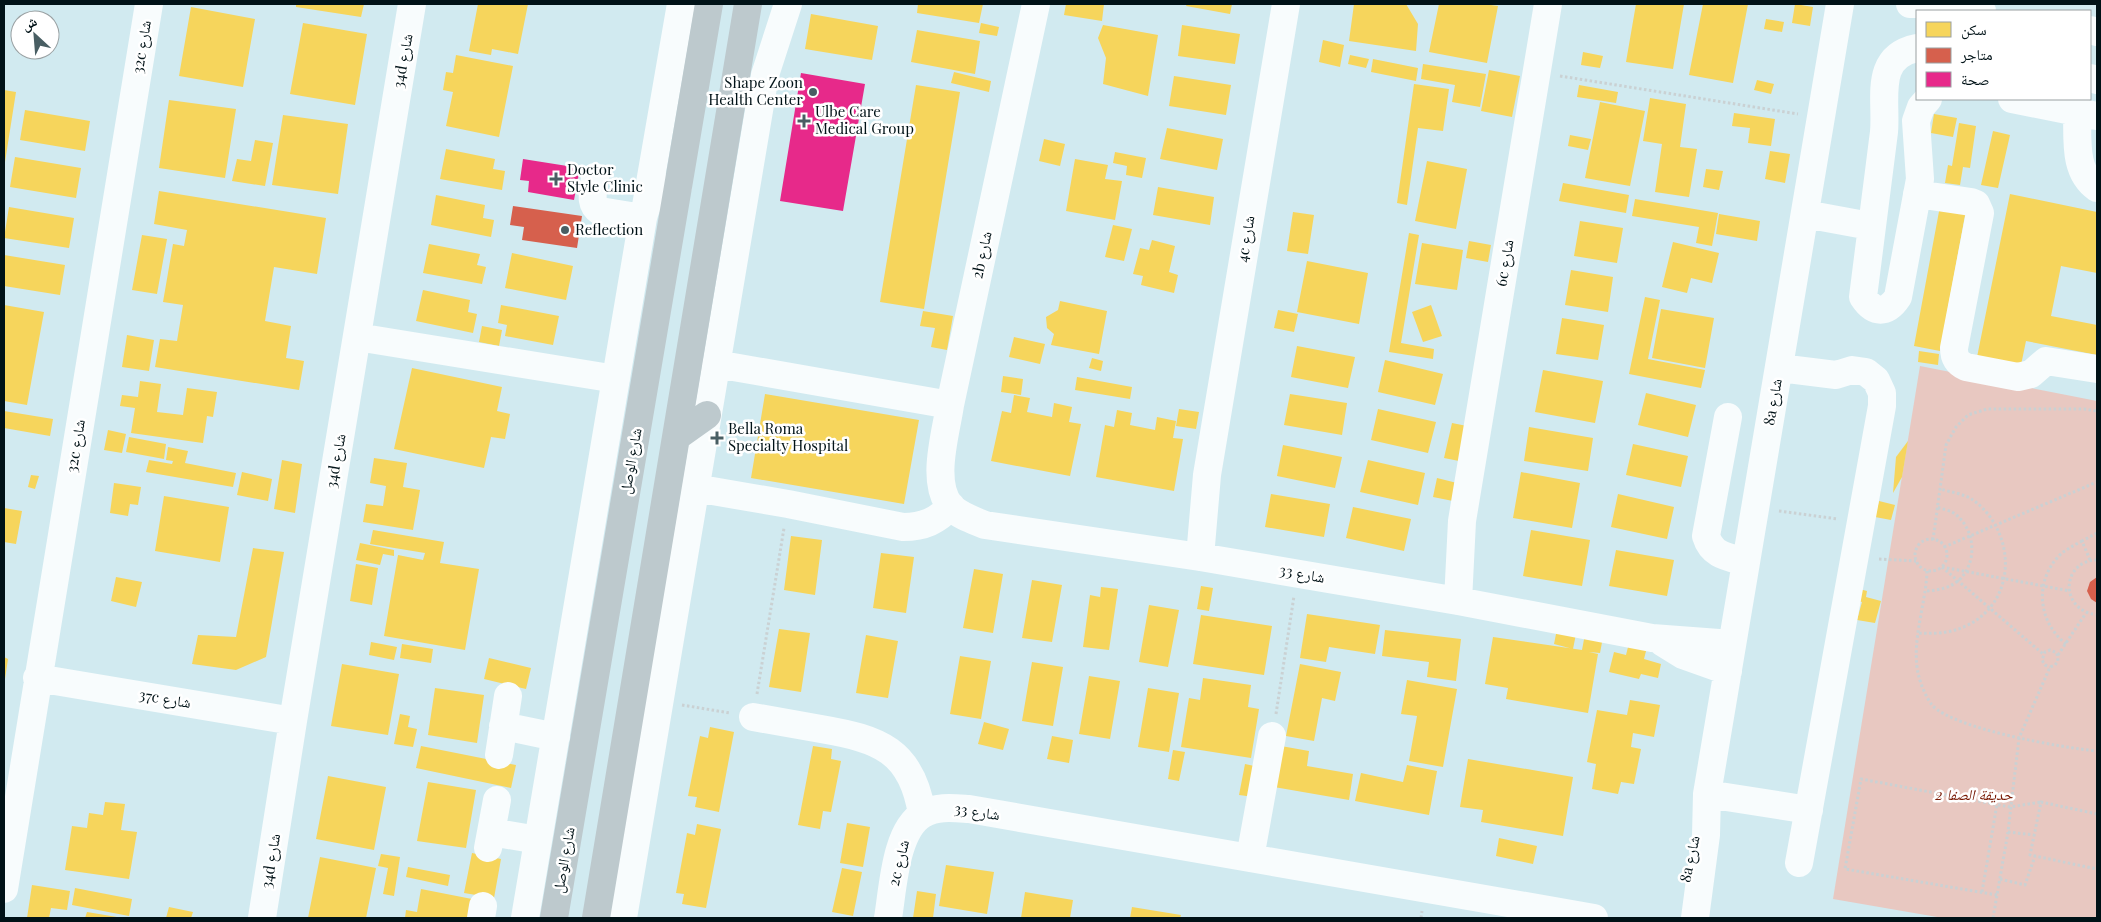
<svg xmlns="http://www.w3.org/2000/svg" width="2101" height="922" font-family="'Playfair Display','Noto Naskh Arabic',serif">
<rect width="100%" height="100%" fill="#d1eaf0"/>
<path fill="#e8c8c1" d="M1920,366L2097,401V918H1943L1833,899Z"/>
<path fill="#f6d55c" d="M296,4H364L361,17L296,7Z
M478,4H528L518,54L492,49L491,55L469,51Z
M918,4H983L979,23L917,13Z
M1066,4H1104L1102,21L1064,15Z
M1187,4H1232L1230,14L1186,6Z
M1354,4H1406L1418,24L1416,51L1349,41Z
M1439,4H1484L1498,6L1487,63L1429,52Z
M1636,4H1684L1673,69L1626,62Z
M1703,4H1748L1733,83L1689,75Z
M1795,4L1813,7L1810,26L1792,23Z
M191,7L255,19L243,87L179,76Z
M811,14L878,26L872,60L805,49Z
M1766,19L1784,22L1782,32L1764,29Z
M303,23L367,34L355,105L290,94Z
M981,23L999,27L997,36L979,33Z
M1103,25L1158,35L1148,96L1103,84L1106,58L1098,38Z
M1182,25L1240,34L1235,64L1178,56Z
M917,30L980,41L975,74L911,62Z
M1323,40L1344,45L1340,67L1319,62Z
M1583,52L1603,56L1600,68L1581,65Z
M456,55L513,66L499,137L446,126L453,92L443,90L446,72L453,73Z
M1350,55L1369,59L1366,68L1348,64Z
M1373,59L1418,68L1416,81L1371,72Z
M1423,64L1486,74L1480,107L1452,102L1455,85L1421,79Z
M1489,70L1520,76L1512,117L1481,111Z
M954,72L991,81L989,92L951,83Z
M1174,76L1231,85L1226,115L1169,106Z
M1757,80L1774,84L1771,94L1754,90Z
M1414,84L1449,89L1443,131L1418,128L1407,205L1397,203Z
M916,85L960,92L924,309L880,302Z
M1579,85L1618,92L1616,103L1577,97Z
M4,90L16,92L5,162H4Z
M1650,98L1686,104L1680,147L1697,149L1689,197L1655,192L1662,144L1643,141Z
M169,100L236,109L225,178L159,168Z
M1600,102L1645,111L1630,186L1585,178Z
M25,110L90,121L85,151L20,140Z
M1734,113L1775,119L1771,146L1748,143L1750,128L1732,126Z
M1934,114L1957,118L1953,137L1931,133Z
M283,115L348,124L338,194L272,185Z
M1959,123L1976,126L1970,168L1963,167L1960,185L1945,183L1948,165L1952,166Z
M1167,128L1223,139L1217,170L1160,159Z
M1993,131L2010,135L1998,188L1981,185Z
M1570,135L1591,139L1588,150L1568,146Z
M1044,139L1065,144L1060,166L1039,161Z
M255,140L273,143L265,186L232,181L237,159L251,161Z
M446,149L495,159L493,169L505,171L502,190L440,179Z
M1770,151L1790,154L1785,183L1765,179Z
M1115,152L1146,158L1142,178L1126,175L1127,166L1113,163Z
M15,157L81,168L76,198L10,187Z
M1075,159L1108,165L1105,179L1122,181L1115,220L1066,211Z
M1427,161L1467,169L1456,229L1415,221Z
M1706,169L1723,171L1719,190L1703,187Z
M1563,183L1629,195L1626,213L1559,201Z
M1158,187L1214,197L1210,225L1153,215Z
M159,191L326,218L317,274L274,267L265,321L291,326L286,358L304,361L299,390L155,367L160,339L177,341L183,305L163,302L173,244L184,246L187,230L154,224Z
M2010,194L2097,212V273L2061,266L2051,316L2097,325V355L2026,341L2020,370L1976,362Z
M436,195L485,205L483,218L494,220L491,237L431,225Z
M1635,199L1718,213L1712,246L1696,243L1699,227L1632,216Z
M1940,206L1966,210L1940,351L1914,346Z
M9,207L74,218L69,248L4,238Z
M1293,212L1314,215L1308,254L1287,251Z
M1719,214L1760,221L1757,241L1716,234Z
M1580,221L1623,228L1617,263L1574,256Z
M1113,225L1132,229L1124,261L1105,257Z
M1409,233L1419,235L1401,343L1434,349L1433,359L1389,352Z
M142,235L167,239L157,294L132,290Z
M1152,240L1175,246L1169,272L1178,275L1174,293L1141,285L1143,276L1133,274L1140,248L1149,250Z
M1469,241L1491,245L1488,262L1466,258Z
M1673,242L1719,253L1712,283L1691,278L1687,293L1662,287Z
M1422,243L1463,250L1457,290L1415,284Z
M429,244L480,254L477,265L486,267L482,284L423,273Z
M512,253L573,266L566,300L505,288Z
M4,255L65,265L60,295L4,286Z
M1307,261L1368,273L1359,324L1297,312Z
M1571,270L1613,277L1608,312L1565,305Z
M423,290L470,300L468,312L477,314L473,333L416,321Z
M1645,297L1660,300L1648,359L1705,370L1701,388L1629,374Z
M1060,301L1107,311L1099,354L1051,345L1054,334L1047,328L1046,317L1058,310Z
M4,305L44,312L27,405L4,401Z
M501,305L559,316L553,345L505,336L507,325L498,323Z
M1431,305L1442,336L1423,342L1412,312Z
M1661,309L1714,318L1705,368L1652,358Z
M1278,310L1298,314L1294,332L1274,328Z
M923,311L953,316L947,350L931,347L935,328L920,326Z
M1562,318L1604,325L1598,360L1556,354Z
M482,326L502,330L499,346L479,342Z
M127,335L154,340L149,371L122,367Z
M1014,337L1045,344L1040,364L1009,357Z
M1297,346L1355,357L1348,388L1291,377Z
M1919,351L1939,354L1938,365L1918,362Z
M1092,358L1103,361L1101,371L1089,368Z
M1385,360L1443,374L1435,405L1378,392Z
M412,368L502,387L497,411L510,414L505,439L491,437L484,468L394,449Z
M1543,370L1603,381L1595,423L1535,412Z
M1003,376L1023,379L1021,395L1001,392Z
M1077,377L1132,387L1130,399L1075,390Z
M140,381L161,384L157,412L183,415L187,388L217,392L213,417L207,416L203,443L131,433L135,408L120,406L122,395L138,397Z
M1646,393L1696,405L1688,437L1638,425Z
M765,394L919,420L904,504L751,478Z
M1290,394L1347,403L1342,435L1284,425Z
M1014,395L1030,398L1027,412L1052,417L1054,403L1072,407L1069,422L1081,424L1070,476L991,461L1002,411L1011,413Z
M1179,409L1199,412L1196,429L1176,426Z
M1378,409L1436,422L1428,453L1371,440Z
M1117,410L1132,413L1130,425L1155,430L1157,417L1176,421L1173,438L1183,439L1174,491L1096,477L1105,425L1114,427Z
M4,411L53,419L50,436L4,428Z
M1452,423L1467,426L1459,461L1444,458Z
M1529,427L1593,438L1588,471L1524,461Z
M108,430L126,434L122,453L104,450Z
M129,437L166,444L164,459L126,452Z
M1908,441L1902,477L1893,493L1896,457Z
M1633,444L1688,456L1681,487L1626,475Z
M1283,445L1342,457L1335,488L1277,476Z
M168,447L188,451L185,463L236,473L233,487L146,472L149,460L172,464L173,461L166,460Z
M374,458L407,463L403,487L420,490L413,530L363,522L366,504L383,506L386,486L370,483Z
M282,460L302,464L295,513L274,509Z
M1368,460L1425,473L1418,505L1360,492Z
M242,472L272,479L268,501L237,495Z
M1521,472L1580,483L1572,528L1513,518Z
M31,475L39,476L35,489L28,487Z
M1437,478L1457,483L1453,501L1433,497Z
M114,483L141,487L138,505L130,504L128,516L110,513Z
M1271,494L1330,504L1324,537L1265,527Z
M1618,494L1674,507L1667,539L1611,527Z
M164,496L229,507L220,562L155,551Z
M1879,501L1895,505L1891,520L1875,517Z
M1353,507L1411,519L1404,551L1346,538Z
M4,508L22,511L16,544L4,542Z
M373,530L444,542L440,563L479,569L465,650L384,636L398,555L423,560L425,553L370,544Z
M1531,530L1590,540L1582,586L1523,576Z
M791,536L822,540L815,595L784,590Z
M360,543L394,550V556L383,554L380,565L356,560Z
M253,548L284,552L266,657L236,670L192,664L198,635L236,637Z
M1616,550L1674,560L1667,596L1609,586Z
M881,553L914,557L906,613L873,608Z
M356,564L378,568L372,605L350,601Z
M974,569L1003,574L993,633L963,628Z
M116,577L142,582L136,607L111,601Z
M1032,580L1062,585L1052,642L1022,638Z
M1201,586L1213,588L1209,611L1197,609Z
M1101,587L1118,589L1109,650L1083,647L1090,595L1100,597Z
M1852,587L1867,591L1866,597L1881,601L1875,623L1857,620L1862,602L1849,599Z
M1149,605L1179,610L1168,667L1139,662Z
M1307,614L1380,625L1375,654L1329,647L1326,662L1300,658Z
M1201,615L1272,626L1264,675L1193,664Z
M779,629L810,633L801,692L769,687Z
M1557,629L1576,634L1573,649L1554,644Z
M1385,630L1461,639L1456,681L1427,677L1429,662L1382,656Z
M1585,634L1603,637L1600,653L1589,652L1598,654L1588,713L1506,699L1508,688L1485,684L1493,637L1582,650Z
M866,635L898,641L888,698L856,693Z
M371,642L397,647L394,660L369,655Z
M1629,643L1647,647L1644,659L1661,664L1658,678L1641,674L1639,679L1609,672L1614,652L1626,655Z
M402,644L433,649L431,663L400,658Z
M960,656L991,661L981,719L950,714Z
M4,657L8,659L5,679H4Z
M489,658L531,668L526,689L484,679Z
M1032,662L1063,667L1053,726L1022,721Z
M342,664L399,674L388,735L331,726Z
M1300,664L1341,672L1335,701L1322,698L1314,741L1286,736Z
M1089,676L1120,681L1110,739L1079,734Z
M1203,678L1251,685L1248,707L1259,709L1251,758L1181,747L1189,698L1200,700Z
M1407,680L1457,689L1443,767L1409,761L1417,716L1401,714Z
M435,688L484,695L477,743L428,735Z
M1148,688L1179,693L1169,752L1138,747Z
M1630,700L1660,705L1654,737L1633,733L1631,747L1641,749L1634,784L1621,782L1618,794L1592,789L1596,764L1587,762L1597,710L1627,715Z
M400,714L410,716L408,727L417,729L413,747L394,744Z
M984,722L1009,729L1003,750L978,744Z
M710,727L734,732L719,812L695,807L697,797L688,796L700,736L708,738Z
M1052,736L1073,740L1069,763L1047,759Z
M421,746L516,765L511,788L416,768Z
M813,746L832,749L831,759L841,761L831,812L823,811L820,829L798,825Z
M1281,746L1309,751L1307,766L1353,774L1349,800L1274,787Z
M1173,750L1185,752L1179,781L1168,779Z
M1468,759L1573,777L1563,836L1481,822L1483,810L1460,807Z
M1245,764L1259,767L1254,797L1239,795Z
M1407,765L1437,771L1429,815L1355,801L1361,773L1403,782Z
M328,776L386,787L374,850L316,839Z
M428,782L476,790L466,848L417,841Z
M105,802L125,804L121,830L137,832L129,879L65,870L72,826L87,828L89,813L103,815Z
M847,823L870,827L863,867L840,863Z
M697,824L721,829L706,908L682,904L684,894L676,893L687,833L695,835Z
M1499,838L1537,846L1533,864L1496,856Z
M472,853L501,859L494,898L464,893Z
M381,854L400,857L394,896L383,894L388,868L378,866Z
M320,857L376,868L366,918H308Z
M946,865L994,872L987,914L939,906Z
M408,867L450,875L448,886L406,877Z
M842,868L862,872L853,916L832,912Z
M32,885L70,891L67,910L51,908L49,918H27Z
M75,888L132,899L129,916L72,905Z
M421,889L472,899L468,918H405L406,910L417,912Z
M917,891L936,894L933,918H913Z
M1025,892L1073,900L1070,918H1021Z
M169,907L193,912L191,918H166Z
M1132,907L1181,915L1180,918H1130Z
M87,912L117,917V918H85Z"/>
<path fill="#d6604d" d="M513,206L582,216L577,248L522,240L524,227L510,225Z
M2097,577V603L2091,599L2087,591L2090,582Z"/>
<path fill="#e7298a" d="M801,73L865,84L843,211L780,201Z
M523,159L580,168L574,200L528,192L529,181L520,180Z"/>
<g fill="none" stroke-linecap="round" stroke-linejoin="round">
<path stroke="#cad1d3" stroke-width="3" stroke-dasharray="2.5 2.5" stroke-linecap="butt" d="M1560,76L1798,114
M1779,511L1838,519
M1915 555a16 16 0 1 1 32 0a16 16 0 1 1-32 0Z
M1933,540L1946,445L1956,427L1968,415L1987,409H2084L2097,411
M1944,547L2097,482
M1879,559L1916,561
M2090,560L2082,541L2097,533
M2097,560C2063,560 2057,609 2097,615
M1942,567L2043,654
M1942,567L2070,591
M1927,571C1926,605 1910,643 1919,677C1921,685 1927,699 1932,705C1953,729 2064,748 2097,751
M1927,591C1939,590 1950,588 1959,580C1979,561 1975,526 1952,512C1948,510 1942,509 1937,507
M1919,633C1937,634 1952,633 1968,625C2018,600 2016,531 1973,500C1965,494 1950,492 1940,489
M2066,644C2039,623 2034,584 2057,558C2064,550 2073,546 2082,541
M2058,655L2086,613
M757,694L784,528
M682,705L730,713
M1276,714L1294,596
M2097,814L2041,802L2030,855L2097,869
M2008,832L2034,835
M2000,879L2025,885L2035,856
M1982,892L1997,804
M1997,895L1845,869L1861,779L2010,807L2041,802
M1421,918L1422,911
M1993,918L2008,832L2019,738L2050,667L2055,665L2058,661L2057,653L2050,650L2045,652L2042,660L2045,665L2050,667"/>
<path stroke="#f8fcfd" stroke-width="28" d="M1036,4L950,405C946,433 930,483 951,507C960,516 973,520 985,525L1200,557L1458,601L1652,638L1732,644
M1910,4H1944L1982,11
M2090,30L2097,32
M1917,48C1873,57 1887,99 1884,132L1863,297C1874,314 1887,314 1898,297L1920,179L1916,121L1921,107L1928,99
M2090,78L2097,80
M2012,99L2097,116
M2077,112C2078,139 2073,171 2097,188
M595,177C594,190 588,203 600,211L643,218
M1917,194L1971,202L1976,204L1980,213L1954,348C1954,358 1957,363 1966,367L2018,377L2031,374L2046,361L2097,369
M646,206L681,4
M1805,214L1870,226
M357,337L616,379
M716,364L950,405
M1779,368L1836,375L1852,370L1866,372L1876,380L1882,393V406L1799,863
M1728,417L1706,536C1712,556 1728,557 1746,562
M695,488L788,504L903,527C924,527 937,521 951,506
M1200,557L1207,475L1286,4
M1458,601L1462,521L1548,4
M1662,642L1683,655L1728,671
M37,678L293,721
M753,717C776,721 799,725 821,729C879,739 912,750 922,814
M503,726L556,737
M499,755L508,696
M1707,794L1809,810
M491,832L538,840
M488,848L497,800
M1250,858L1272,736
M4,889L149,4
M262,918L293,721L412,4
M481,918L483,906
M525,918L643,218C648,197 656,190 678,186
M623,918L765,75L788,4
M888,918C893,889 895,830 923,814C937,806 953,808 969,809L1594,918
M1695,918L1706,835L1707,794L1840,4"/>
<path stroke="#bdc9cd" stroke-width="28" d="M676,437L707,415
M554,918L709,4
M596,918L748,4"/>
</g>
<g fill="#495e63" stroke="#fff" stroke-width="2">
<circle cx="813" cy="92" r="5"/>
<path d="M801.5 113.5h5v5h5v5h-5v5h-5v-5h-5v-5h5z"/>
<path d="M553.5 171.5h5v5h5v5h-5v5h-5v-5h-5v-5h5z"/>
<circle cx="565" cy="230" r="5"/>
<path d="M714.5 430.5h5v5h5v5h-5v5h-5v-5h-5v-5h5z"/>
</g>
<g text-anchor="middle" stroke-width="5" stroke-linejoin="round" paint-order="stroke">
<g font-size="15" fill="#001217" stroke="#fff">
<text transform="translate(142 47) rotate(-81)" y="5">32c شارع</text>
<text transform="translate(403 61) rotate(-80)" y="5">34d شارع</text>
<text transform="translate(1246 239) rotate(-81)" y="5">4c شارع</text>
<text transform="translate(982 255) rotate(-78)" y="5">2b شارع</text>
<text transform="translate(1505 263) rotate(-81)" y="5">6c شارع</text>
<text transform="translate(1773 402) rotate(-80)" y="5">8a شارع</text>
<text transform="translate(76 446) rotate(-81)" y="5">32c شارع</text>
<text transform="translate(336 461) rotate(-80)" y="5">34d شارع</text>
<text transform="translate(631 461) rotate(-80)" y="5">شارع الوصل</text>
<text transform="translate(1302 574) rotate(10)" y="5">شارع 33</text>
<text transform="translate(165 699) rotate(9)" y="5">37c شارع</text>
<text transform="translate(977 812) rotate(8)" y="5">شارع 33</text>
<text transform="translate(1690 859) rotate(-78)" y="5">8a شارع</text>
<text transform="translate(564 860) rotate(-80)" y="5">شارع الوصل</text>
<text transform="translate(271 861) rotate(-81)" y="5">34d شارع</text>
<text transform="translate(899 863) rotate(-77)" y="5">2c شارع</text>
</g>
<g font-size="15" fill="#001217" stroke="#fff" text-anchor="start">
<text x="803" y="88" text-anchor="end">Shape Zoon<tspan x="803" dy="17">Health Center</tspan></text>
<text x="815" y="117">Ulbe Care<tspan x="815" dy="17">Medical Group</tspan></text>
<text x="567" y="175">Doctor<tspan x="567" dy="17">Style Clinic</tspan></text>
<text x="575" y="235">Reflection</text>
<text x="728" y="434">Bella Roma<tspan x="728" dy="17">Specialty Hospital</tspan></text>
</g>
<g font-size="15" font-style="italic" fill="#781904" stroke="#fff">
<text x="1974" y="800">حديقة الصفا 2</text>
</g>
</g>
<rect width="2101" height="922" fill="none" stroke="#001217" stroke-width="10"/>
<rect x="1916" y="10" width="175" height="90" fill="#ffffff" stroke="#99a0a2"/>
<rect x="1926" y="22" width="25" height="15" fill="#f6d55c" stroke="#99a0a2"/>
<text x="1961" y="35" font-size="15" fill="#001217">سكن</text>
<rect x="1926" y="48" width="25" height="15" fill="#d6604d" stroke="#99a0a2"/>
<text x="1961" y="60" font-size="15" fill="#001217">متاجر</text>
<rect x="1926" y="72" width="25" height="15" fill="#e7298a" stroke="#99a0a2"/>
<text x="1961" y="85" font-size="15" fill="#001217">صحة</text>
<g transform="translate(35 35) rotate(334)"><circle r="24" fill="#ffffff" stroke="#99a0a2"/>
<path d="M0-4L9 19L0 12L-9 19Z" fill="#495e63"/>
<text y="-8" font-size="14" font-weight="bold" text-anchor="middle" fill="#001217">ش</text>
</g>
</svg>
